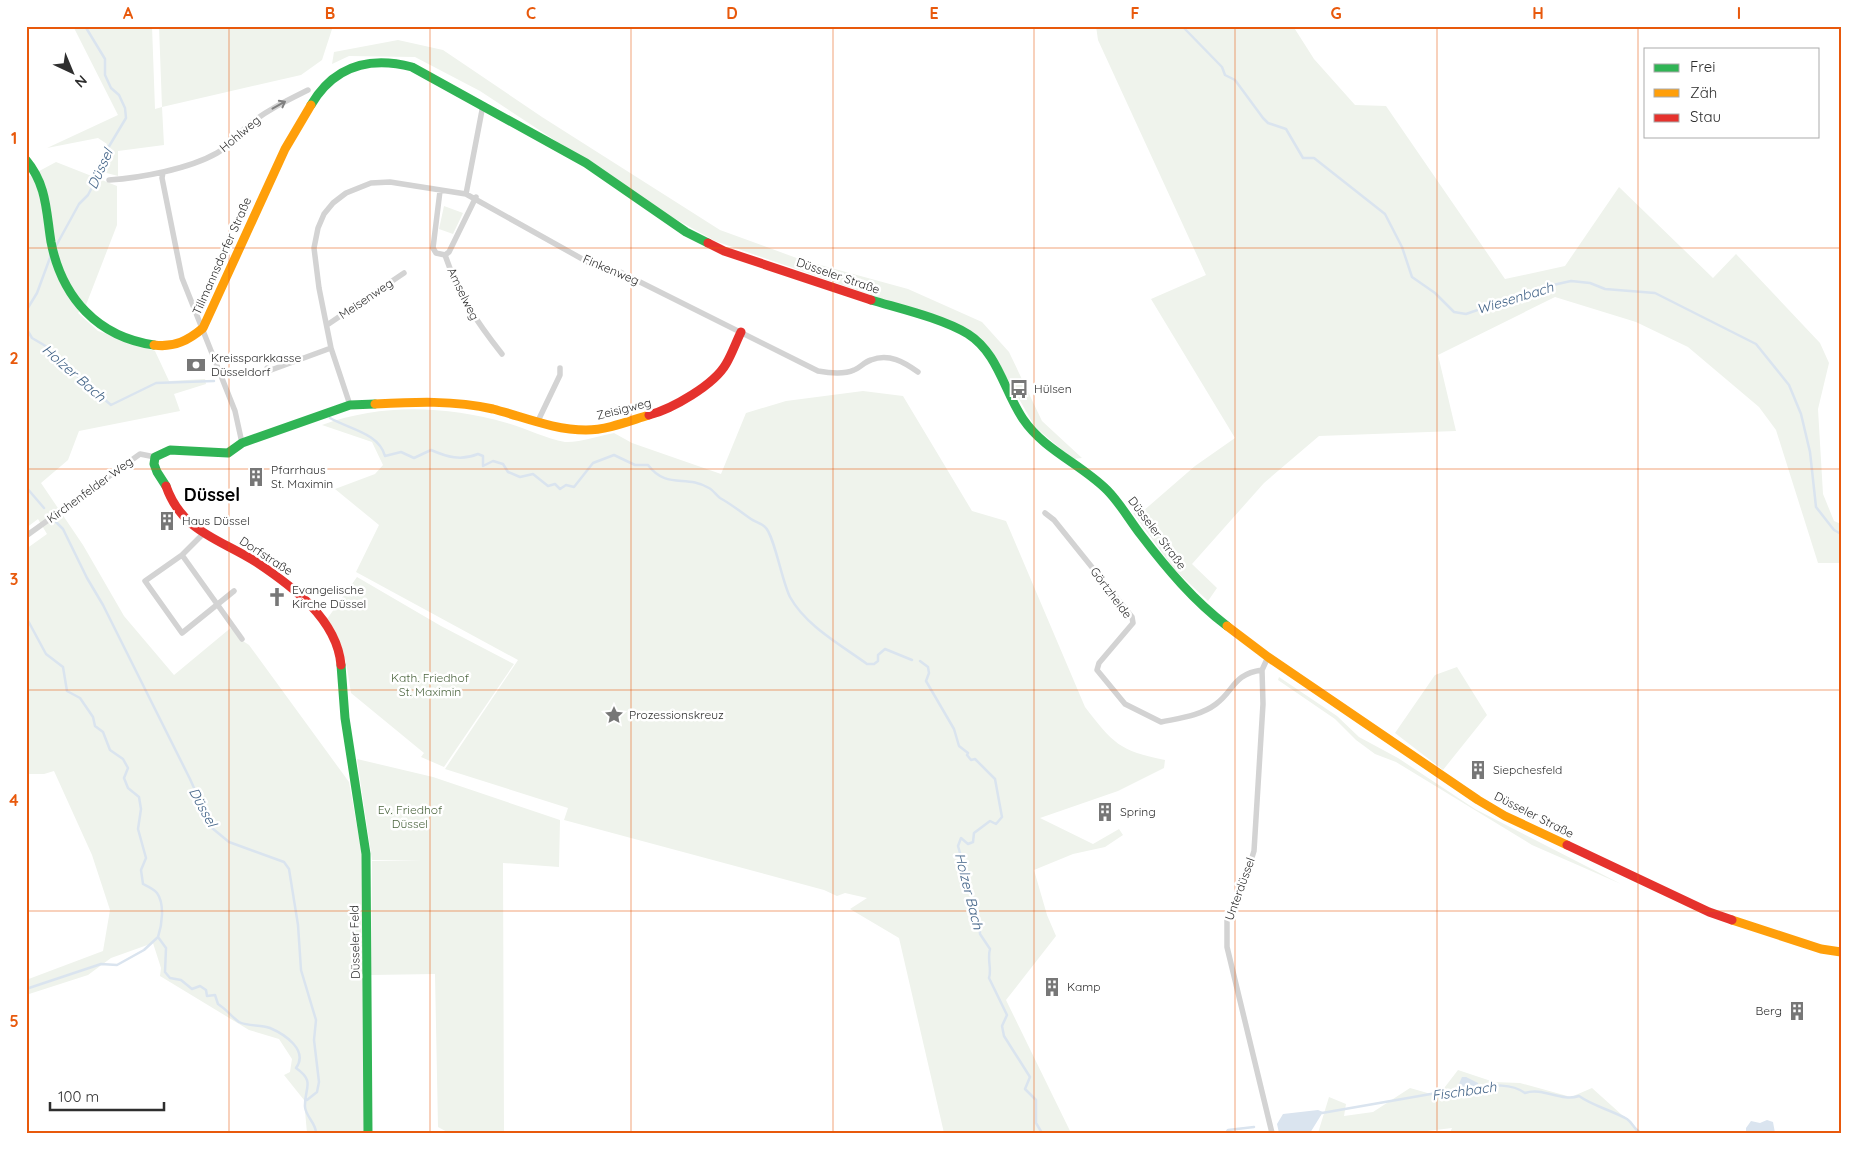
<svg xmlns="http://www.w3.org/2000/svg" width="1867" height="1159" font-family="Quicksand,sans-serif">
<rect width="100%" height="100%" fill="#fff"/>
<path fill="#eff3ec" d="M73,26H152L155,109L162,107L159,26H333L322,60L301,75L162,107L164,145L118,151V176L95,170L107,144L98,138L47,148L118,115Z
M1096,26H1293L1314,59L1355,105L1386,106L1505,279L1565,266L1619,187L1713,278L1736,254L1820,343L1829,363L1818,409L1823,494L1834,521L1841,524V563H1818L1776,430L1759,407L1688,347L1636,322L1555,297L1438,355L1456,431L1319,436L1264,483L1192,564L1217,588L1208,601L1174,569L1133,513L1142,512L1195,466L1235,438L1151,299L1206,275L1098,40Z
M398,40L443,50L542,117L720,230L802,260L908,289L982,322L1009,352L1042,421L1082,458L1073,459L1035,427L990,348L976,335L958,325L715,241L670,216L480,91L415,57L349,56L332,64L334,52Z
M56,162L117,186V225L86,305L78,313L98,331L155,351L169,381L205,379L206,384L174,394L180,411L79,431L68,460L41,483L83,545L124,616L174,675L233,626L243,641L249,645L349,782L364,866L366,1133H307L304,1100L284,1075L290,1072L292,1059L279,1039L249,1030L160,976L161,968L153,943L111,958L88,975L26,995V980L103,951L110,910L92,855L54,771L44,774H26V549L47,534L38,519L26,528V173L30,176Z
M444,206L463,213L453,234L439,229Z
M863,391L903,396L972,511L1006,521L1085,707C1113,743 1119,751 1165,760L1164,768L1118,791L1040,818L1093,844L1119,829L1123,835L1105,847L1073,854L1034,870L1047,915L1056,936L1006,1000L1071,1133H944L899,938L850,909L867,898L845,893L837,896L824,890L564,820L568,808L445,769L518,660L356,572L379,525L335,489L375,474L383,465L372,442L322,425C384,403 445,406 507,423C526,428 546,439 565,442C578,443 602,435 614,433L632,443L721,474L746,413L786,401Z
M357,577L441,626L514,664L444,767L421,757L424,753L351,693C347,666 344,641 327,619Z
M1457,667L1487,715L1443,770L1395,733L1435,675Z
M1279,677L1337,716L1359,737L1398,758L1475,809L1621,884L1532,845L1396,762L1375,754L1356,740L1335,719L1278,680Z
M357,759L433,777L560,820L559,867L503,863L504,1133H449L438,1127L435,974L371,975L372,861H423L372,860Z
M1458,1070L1494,1082L1520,1083L1571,1097L1592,1088L1642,1133H1450L1452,1128L1411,1133H1318L1329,1097L1346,1104L1344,1116L1373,1112L1410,1088L1438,1096Z"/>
<path fill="#dae4ef" d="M1462,1077H1466L1478,1083L1479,1087L1459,1096L1455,1093Z
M1318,1110L1323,1112L1310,1133H1279L1277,1124L1283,1114Z
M1767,1120L1773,1122L1775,1133H1746V1128L1751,1121L1760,1123Z"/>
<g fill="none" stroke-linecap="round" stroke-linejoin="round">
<path stroke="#dae4ef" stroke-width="2.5" d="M1182,26L1222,67L1225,75L1235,80L1263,118L1268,123L1286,129L1303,158H1314L1385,214L1402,247L1412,277L1435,293L1454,312L1466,314L1544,287L1571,281L1590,283L1605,289L1655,293L1756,344L1789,385L1801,414L1810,452L1816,507L1834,530L1841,534
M56,246L79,204L88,195L101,170L105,153L126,118L125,108L119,95L111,88L105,75V59L85,26
M26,311L37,293L51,255
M26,328L32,338L49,348L53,355L111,405L156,383L214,381
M330,418C349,429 379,433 385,456L401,452L414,458L431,450C447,457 461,461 478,454L483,456V466L493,461L503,464L508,472L520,477L533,474L548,486L555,484L560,489L566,485L574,487L593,463L614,455L635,465H648C667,490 686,474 709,488C713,490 716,495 720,498C731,504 741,512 751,519C755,522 761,523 765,527C774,534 782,582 790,597C806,626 841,645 867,664H874L878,661V655L885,649L912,660
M26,487L44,508
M56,522L63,529L87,578L103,605L190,779L212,828L229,842L284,862L289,869L298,925L301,970L316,1020L314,1040L319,1082L317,1092L307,1100
M26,617L46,654L63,667L67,691L80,698L93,717L95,726L103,732L110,750L123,759L128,768L124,778L128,788L139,797L141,809L138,829L146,858L141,870L143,884C147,886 154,889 157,893C165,904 162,925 158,937L166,948L165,972L170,978L181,980L192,989L200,986L206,990L207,996L215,995L218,1004C226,1009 232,1017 239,1022C249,1027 260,1024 270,1028C284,1034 309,1050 296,1068C316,1082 304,1088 305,1107C306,1117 316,1123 316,1133
M920,661L928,667L929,673L926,681L954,729L959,746L968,753L967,755L971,760L975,759L995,779L1002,817L996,824L990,821L974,833L973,842L968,844L961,838L958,846L979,919L980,934L990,949C987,960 992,969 989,978L1007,1015L1002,1026L1004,1036L1030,1077L1025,1089L1036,1100V1123L1042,1133
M26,989L101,964L117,965L144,950L158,937
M1476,1088C1493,1085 1511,1083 1525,1093C1543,1087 1561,1102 1579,1096C1593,1106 1611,1110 1627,1119C1633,1123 1634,1130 1641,1133
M1322,1113L1448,1091L1456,1093
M1226,1133L1228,1130L1254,1127"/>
<path stroke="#d3d3d3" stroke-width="5.5" d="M163,172L162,178L182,278L235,411L242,443
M109,180C140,178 189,169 217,153C229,146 240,132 251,123C269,109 288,100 308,90
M440,191L433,248L436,253L445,255L449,252L476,197
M466,194L483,105
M445,255C459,296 476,321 502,354
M327,325L404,273
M267,368L271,370L331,348
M350,405L331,348L319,288L314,248L318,228L324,214L333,203L346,193L371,183L390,182L466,194L593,265L610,271L620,272L818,371C829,373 843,375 854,370C860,368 864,362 871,360C889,353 904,362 918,372
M537,423L560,375V368
M1045,513L1054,520L1132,617L1133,623L1099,663L1097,670L1125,704L1161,722C1180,718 1200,716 1216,704C1234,691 1233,674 1262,670L1268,657
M203,534L182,555L145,581L182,633L234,591
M26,536L140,454L155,457
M182,555L242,639
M1262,670L1263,704L1254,851L1245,880L1227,919V947L1272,1133"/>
<path stroke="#30b455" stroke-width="9" d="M311,105C334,66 369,56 412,67L586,163L686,232L708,243
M26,160C47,185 46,211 51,242C62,298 98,337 154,345
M871,300C901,309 941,318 968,334C998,353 1004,391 1023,419C1044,450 1081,464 1107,490C1120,503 1130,521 1141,535C1167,569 1194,601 1227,626
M166,486L157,472L154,464L155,457L170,450L228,453L242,443L350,405L375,404
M341,665L345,718L366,854L368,1133"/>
<path stroke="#ff9f0a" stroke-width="9" d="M154,345C174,348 189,340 203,328L285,149L311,105
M375,404C414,402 454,400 493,409C524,417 554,430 586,430C607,430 629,421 649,415
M1227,626L1268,657L1478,800L1505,816L1567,845
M1732,920L1821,949L1841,952"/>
<path stroke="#e5322d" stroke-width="9" d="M708,243L724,251L871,300
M649,415C672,409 714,385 726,364C732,354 736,342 741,332
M166,486C182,532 220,539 256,562C292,586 337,619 341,665
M1567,845L1709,912L1732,920"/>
</g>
<defs><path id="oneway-shaft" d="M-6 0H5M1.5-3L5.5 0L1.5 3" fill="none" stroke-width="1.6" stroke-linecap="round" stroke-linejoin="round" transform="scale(1.25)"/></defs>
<use stroke="#808080" href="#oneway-shaft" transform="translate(279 105) rotate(-29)"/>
<path fill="none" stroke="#e8590c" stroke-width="1" stroke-opacity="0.55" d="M229,26V1133M430,26V1133M631,26V1133M833,26V1133M1034,26V1133M1235,26V1133M1437,26V1133M1638,26V1133M26,248H1841M26,469H1841M26,690H1841M26,911H1841"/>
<defs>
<g id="bank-bare" transform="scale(1.5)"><path d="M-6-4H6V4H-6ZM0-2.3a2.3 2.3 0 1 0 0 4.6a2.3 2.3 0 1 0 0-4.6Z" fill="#777" stroke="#fff" stroke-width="2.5" paint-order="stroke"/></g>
<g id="bus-bare" transform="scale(1.5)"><path d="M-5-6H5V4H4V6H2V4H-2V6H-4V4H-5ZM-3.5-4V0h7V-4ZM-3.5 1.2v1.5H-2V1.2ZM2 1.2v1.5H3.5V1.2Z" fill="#777" stroke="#fff" stroke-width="2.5" paint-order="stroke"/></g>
<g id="building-bare" transform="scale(1.5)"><path d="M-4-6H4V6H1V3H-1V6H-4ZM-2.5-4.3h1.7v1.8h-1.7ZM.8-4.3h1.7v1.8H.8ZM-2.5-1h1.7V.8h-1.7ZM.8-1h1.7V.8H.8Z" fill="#777" stroke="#fff" stroke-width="2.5" paint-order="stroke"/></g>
<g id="church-bare" transform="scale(1.5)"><path d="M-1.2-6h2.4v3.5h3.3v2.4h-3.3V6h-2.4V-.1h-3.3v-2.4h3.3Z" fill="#777" stroke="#fff" stroke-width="2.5" paint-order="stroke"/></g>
<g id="sight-bare" transform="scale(1.5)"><path d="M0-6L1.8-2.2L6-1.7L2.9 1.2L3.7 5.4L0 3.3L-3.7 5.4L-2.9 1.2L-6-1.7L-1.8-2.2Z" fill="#777" stroke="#fff" stroke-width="2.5" paint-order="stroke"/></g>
</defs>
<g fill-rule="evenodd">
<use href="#bank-bare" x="196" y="365"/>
<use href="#bus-bare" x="1019" y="389"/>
<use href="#building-bare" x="256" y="477"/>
<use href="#building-bare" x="167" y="521"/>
<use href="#church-bare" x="277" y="597"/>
<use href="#sight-bare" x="614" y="715"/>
<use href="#building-bare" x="1478" y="770"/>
<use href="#building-bare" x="1105" y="812"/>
<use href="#building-bare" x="1052" y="987"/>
<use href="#building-bare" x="1797" y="1011"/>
</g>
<g text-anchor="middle" stroke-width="5" stroke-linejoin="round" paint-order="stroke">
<g font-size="12" fill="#2e2e2e" stroke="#fff">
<text transform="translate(240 134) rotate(-40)" y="4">Hohlweg</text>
<text transform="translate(222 256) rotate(-66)" y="4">Tillmannsdorfer Straße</text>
<text transform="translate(611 270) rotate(23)" y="4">Finkenweg</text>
<text transform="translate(838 276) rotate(19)" y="4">Düsseler Straße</text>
<text transform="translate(463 294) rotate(64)" y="4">Amselweg</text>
<text transform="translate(366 299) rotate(-34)" y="4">Meisenweg</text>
<text transform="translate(624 409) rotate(-14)" y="4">Zeisigweg</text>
<text transform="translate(90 490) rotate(-36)" y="4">Kirchenfelder Weg</text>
<text transform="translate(1157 533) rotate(53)" y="4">Düsseler Straße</text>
<text transform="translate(266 556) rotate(33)" y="4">Dorfstraße</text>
<text transform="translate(1111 593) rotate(53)" y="4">Görtzheide</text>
<text transform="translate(1534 815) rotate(27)" y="4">Düsseler Straße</text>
<text transform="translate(1240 889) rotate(-70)" y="4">Unterdüssel</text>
<text transform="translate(355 942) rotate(-91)" y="4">Düsseler Feld</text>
</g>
<g font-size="12" fill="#2e2e2e" stroke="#fff" text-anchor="start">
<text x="211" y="362">Kreissparkkasse<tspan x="211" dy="14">Düsseldorf</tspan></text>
<text x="1034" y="393">Hülsen</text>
<text x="271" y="474">Pfarrhaus<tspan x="271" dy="14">St. Maximin</tspan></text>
<text x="182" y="525">Haus Düssel</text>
<text x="292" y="594">Evangelische<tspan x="292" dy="14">Kirche Düssel</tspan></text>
<text x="629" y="719">Prozessionskreuz</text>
<text x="1493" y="774">Siepchesfeld</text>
<text x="1120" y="816">Spring</text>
<text x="1067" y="991">Kamp</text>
<text x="1782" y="1015" text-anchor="end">Berg</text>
</g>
<g font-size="12" fill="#4c653f" stroke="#fff">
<text x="430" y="682">Kath. Friedhof<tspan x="430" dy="14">St. Maximin</tspan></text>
<text x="410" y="814">Ev. Friedhof<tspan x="410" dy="14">Düssel</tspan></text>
</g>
<g font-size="14" font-style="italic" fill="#436488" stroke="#fff">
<text transform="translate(100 169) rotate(-66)" y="5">Düssel</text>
<text transform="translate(1515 298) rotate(-17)" y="5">Wiesenbach</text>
<text transform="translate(74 373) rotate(41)" y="5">Holzer Bach</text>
<text transform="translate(203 807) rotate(61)" y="5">Düssel</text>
<text transform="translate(969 891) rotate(76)" y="5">Holzer Bach</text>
<text transform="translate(1464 1091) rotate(-8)" y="5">Fischbach</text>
</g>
<g font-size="18" font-weight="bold" fill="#000" stroke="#fff">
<text x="212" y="501">Düssel</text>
</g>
</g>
<rect width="1867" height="1159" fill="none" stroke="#ffffff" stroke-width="55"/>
<rect x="1644" y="48" width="175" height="90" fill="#ffffff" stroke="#ababab"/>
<rect x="1654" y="64" width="25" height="8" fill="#30b455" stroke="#ababab"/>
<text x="1690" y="72" font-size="15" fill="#2e2e2e">Frei</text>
<rect x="1654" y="89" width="25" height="8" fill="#ff9f0a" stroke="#ababab"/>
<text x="1690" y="98" font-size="15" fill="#2e2e2e">Zäh</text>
<rect x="1654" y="114" width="25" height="8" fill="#e5322d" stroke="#ababab"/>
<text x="1690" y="122" font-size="15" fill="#2e2e2e">Stau</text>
<g transform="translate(72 72) rotate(136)" stroke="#ffffff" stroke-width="4" paint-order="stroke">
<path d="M0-4L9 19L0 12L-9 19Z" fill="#2e2e2e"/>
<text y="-8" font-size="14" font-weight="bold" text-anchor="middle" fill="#2e2e2e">N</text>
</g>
<path d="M50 1102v8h114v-8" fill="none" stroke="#2e2e2e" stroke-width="2.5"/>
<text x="58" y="1102" font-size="15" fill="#2e2e2e" stroke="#ffffff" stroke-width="4" paint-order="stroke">100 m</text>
<rect x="28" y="28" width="1812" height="1104" fill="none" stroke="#e8590c" stroke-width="2"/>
<g font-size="16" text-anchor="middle" font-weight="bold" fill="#e8590c">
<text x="128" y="19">A</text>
<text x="330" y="19">B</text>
<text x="531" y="19">C</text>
<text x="732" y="19">D</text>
<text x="934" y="19">E</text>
<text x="1135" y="19">F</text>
<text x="1336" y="19">G</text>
<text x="1538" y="19">H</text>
<text x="1739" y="19">I</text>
<text x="14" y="144">1</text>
<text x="14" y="364">2</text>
<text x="14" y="585">3</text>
<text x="14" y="806">4</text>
<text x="14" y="1027">5</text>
</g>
</svg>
